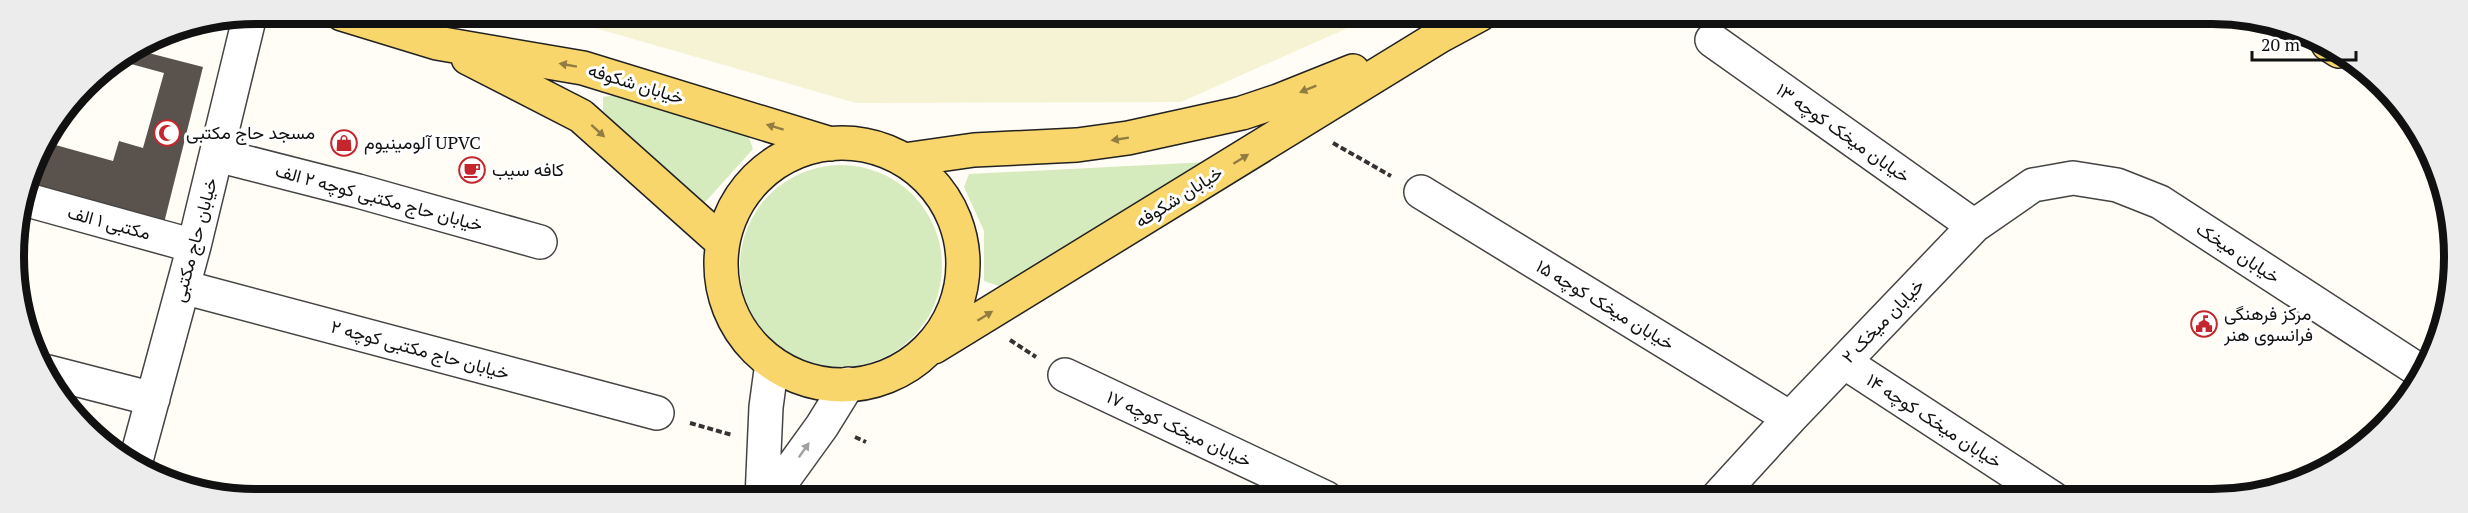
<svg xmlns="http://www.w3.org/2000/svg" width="2468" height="513" font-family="'PT Serif',Vazirmatn,serif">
<rect width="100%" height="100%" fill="#fffdf5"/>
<path fill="#f6f3d4" d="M546,14L1377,15L1181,102L856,103Z"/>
<path fill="#d5ebbd" d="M616,95L748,135L753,149L699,209L603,111V97Z
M1208,162L1002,287L984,281V231L964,187L969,174Z
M740 266a101 101 0 1 1 202 0a101 101 0 1 1-202 0Z"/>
<path fill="#5a524d" d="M137,50L203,67L164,223L27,187L32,163L56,127L52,144L113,161L119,141L143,148L164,73L120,61Z"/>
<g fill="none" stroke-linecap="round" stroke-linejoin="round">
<g stroke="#444" stroke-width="36">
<path id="minor" d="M1712,40L1974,226
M217,155L358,191L540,242
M1421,192L1790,418
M24,199L194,246
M183,287L657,413
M1844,362L2054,499
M48,372L153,399
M1065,375L1326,498
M135,464L194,246L250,15
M762,498L766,407L772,363
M770,498L822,426L848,384
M1716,499L1790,418L1974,226L2033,185L2073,178L2117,185L2160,202L2423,373"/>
</g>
<g stroke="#222" stroke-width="36">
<path id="major" d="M342,14L437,43L583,68L831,144
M2328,44L2339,51
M468,58L581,116L722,242
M721 264a121 121 0 1 1 242 0a121 121 0 1 1-242 0Z
M904,160L974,150L1077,145L1128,138L1242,113L1278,101L1353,71
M934,347L1440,36L1479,15"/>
</g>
<path stroke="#333" stroke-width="4" stroke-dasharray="6 3" stroke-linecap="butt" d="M1674,15L1684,21
M1333,143L1391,176
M1010,340L1036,357
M690,423L732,435
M855,437L866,442"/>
<use href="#minor" stroke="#fff" stroke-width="33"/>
<use href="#major" stroke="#f9d66b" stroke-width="33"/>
</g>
<defs><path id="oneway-solid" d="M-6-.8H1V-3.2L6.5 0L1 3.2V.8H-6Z" transform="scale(1.5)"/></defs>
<g fill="#917d42">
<use href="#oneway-solid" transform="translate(568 65) rotate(-170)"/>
<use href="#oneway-solid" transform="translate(1308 89) rotate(158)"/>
<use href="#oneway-solid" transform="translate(775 127) rotate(-163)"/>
<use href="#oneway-solid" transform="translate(598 131) rotate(42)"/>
<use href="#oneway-solid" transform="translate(1120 139) rotate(171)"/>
<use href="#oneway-solid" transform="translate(1241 159) rotate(-32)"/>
<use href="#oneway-solid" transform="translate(985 316) rotate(-32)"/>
</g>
<use fill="#a0a0a0" href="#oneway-solid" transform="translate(804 450) rotate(-55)"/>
<defs>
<g id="mosque-ring" transform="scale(1.35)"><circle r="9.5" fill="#fff" stroke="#c4262e" stroke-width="1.5"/><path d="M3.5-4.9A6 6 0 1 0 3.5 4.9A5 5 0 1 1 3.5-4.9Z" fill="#c4262e"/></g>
<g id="shop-ring" transform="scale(1.35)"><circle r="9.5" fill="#fff" stroke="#c4262e" stroke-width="1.5"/><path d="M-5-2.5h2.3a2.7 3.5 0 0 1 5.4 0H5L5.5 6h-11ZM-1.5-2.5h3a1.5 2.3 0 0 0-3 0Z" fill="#c4262e"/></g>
<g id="cafe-ring" transform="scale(1.35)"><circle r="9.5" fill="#fff" stroke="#c4262e" stroke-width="1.5"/><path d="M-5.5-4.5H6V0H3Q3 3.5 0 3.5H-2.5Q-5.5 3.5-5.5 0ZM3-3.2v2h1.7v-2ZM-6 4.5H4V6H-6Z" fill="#c4262e"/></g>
<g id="civic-ring" transform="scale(1.35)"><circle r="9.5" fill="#fff" stroke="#c4262e" stroke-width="1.5"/><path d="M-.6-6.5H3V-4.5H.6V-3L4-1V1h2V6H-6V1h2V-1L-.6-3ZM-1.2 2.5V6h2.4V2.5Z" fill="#c4262e"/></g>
</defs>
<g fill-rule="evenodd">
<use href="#mosque-ring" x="167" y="133"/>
<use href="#shop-ring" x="344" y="143"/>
<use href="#cafe-ring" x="472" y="170"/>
<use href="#civic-ring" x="2204" y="324"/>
</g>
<g text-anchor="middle" stroke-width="6" stroke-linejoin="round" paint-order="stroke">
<g font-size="18" fill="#111" stroke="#fff">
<text transform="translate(636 84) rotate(17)" y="6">خیابان شکوفه</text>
<text transform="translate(1843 133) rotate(35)" y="6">خیابان میخک کوچه ۱۳</text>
<text transform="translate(1179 197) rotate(-32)" y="6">خیابان شکوفه</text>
<text transform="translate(379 198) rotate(15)" y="6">خیابان حاج مکتبی کوچه ۲ الف</text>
<text transform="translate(109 223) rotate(15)" y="6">مکتبی ۱ الف</text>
<text transform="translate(195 240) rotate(-75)" y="6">خیابان حاج مکتبی</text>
<text transform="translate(2238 253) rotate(33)" y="6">خیابان میخک</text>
<text transform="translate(1605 305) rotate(31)" y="6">خیابان میخک کوچه ۱۵</text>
<text transform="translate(1883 321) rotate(-46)" y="6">خیابان میخک ۲</text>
<text transform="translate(420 350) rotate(15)" y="6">خیابان حاج مکتبی کوچه ۲</text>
<text transform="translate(1934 421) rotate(33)" y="6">خیابان میخک کوچه ۱۴</text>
<text transform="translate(1179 429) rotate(25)" y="6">خیابان میخک کوچه ۱۷</text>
</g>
<g font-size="18" fill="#111" stroke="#fff" text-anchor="start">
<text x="186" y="139">مسجد حاج مکتبی</text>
<text x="364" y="149">آلومینیوم UPVC</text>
<text x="492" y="176">کافه سیب</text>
<text x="2224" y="320">مرکز فرهنگی<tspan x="2224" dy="21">فرانسوی هنر</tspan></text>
</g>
</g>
<path d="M0 0H2468V513H0ZM256 24H2212A232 232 0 0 1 2444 256V257A232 232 0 0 1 2212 489H256A232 232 0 0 1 24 257V256A232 232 0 0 1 256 24Z" fill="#ececec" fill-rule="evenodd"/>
<path fill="none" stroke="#111" stroke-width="8" d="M256 24H2212A232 232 0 0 1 2444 256V257A232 232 0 0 1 2212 489H256A232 232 0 0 1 24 257V256A232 232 0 0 1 256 24Z"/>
<path d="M2252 51v9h104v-9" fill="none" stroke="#111111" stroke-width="3"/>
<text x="2261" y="51" font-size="18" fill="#111111" stroke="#ffffff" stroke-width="4.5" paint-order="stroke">20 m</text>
</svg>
